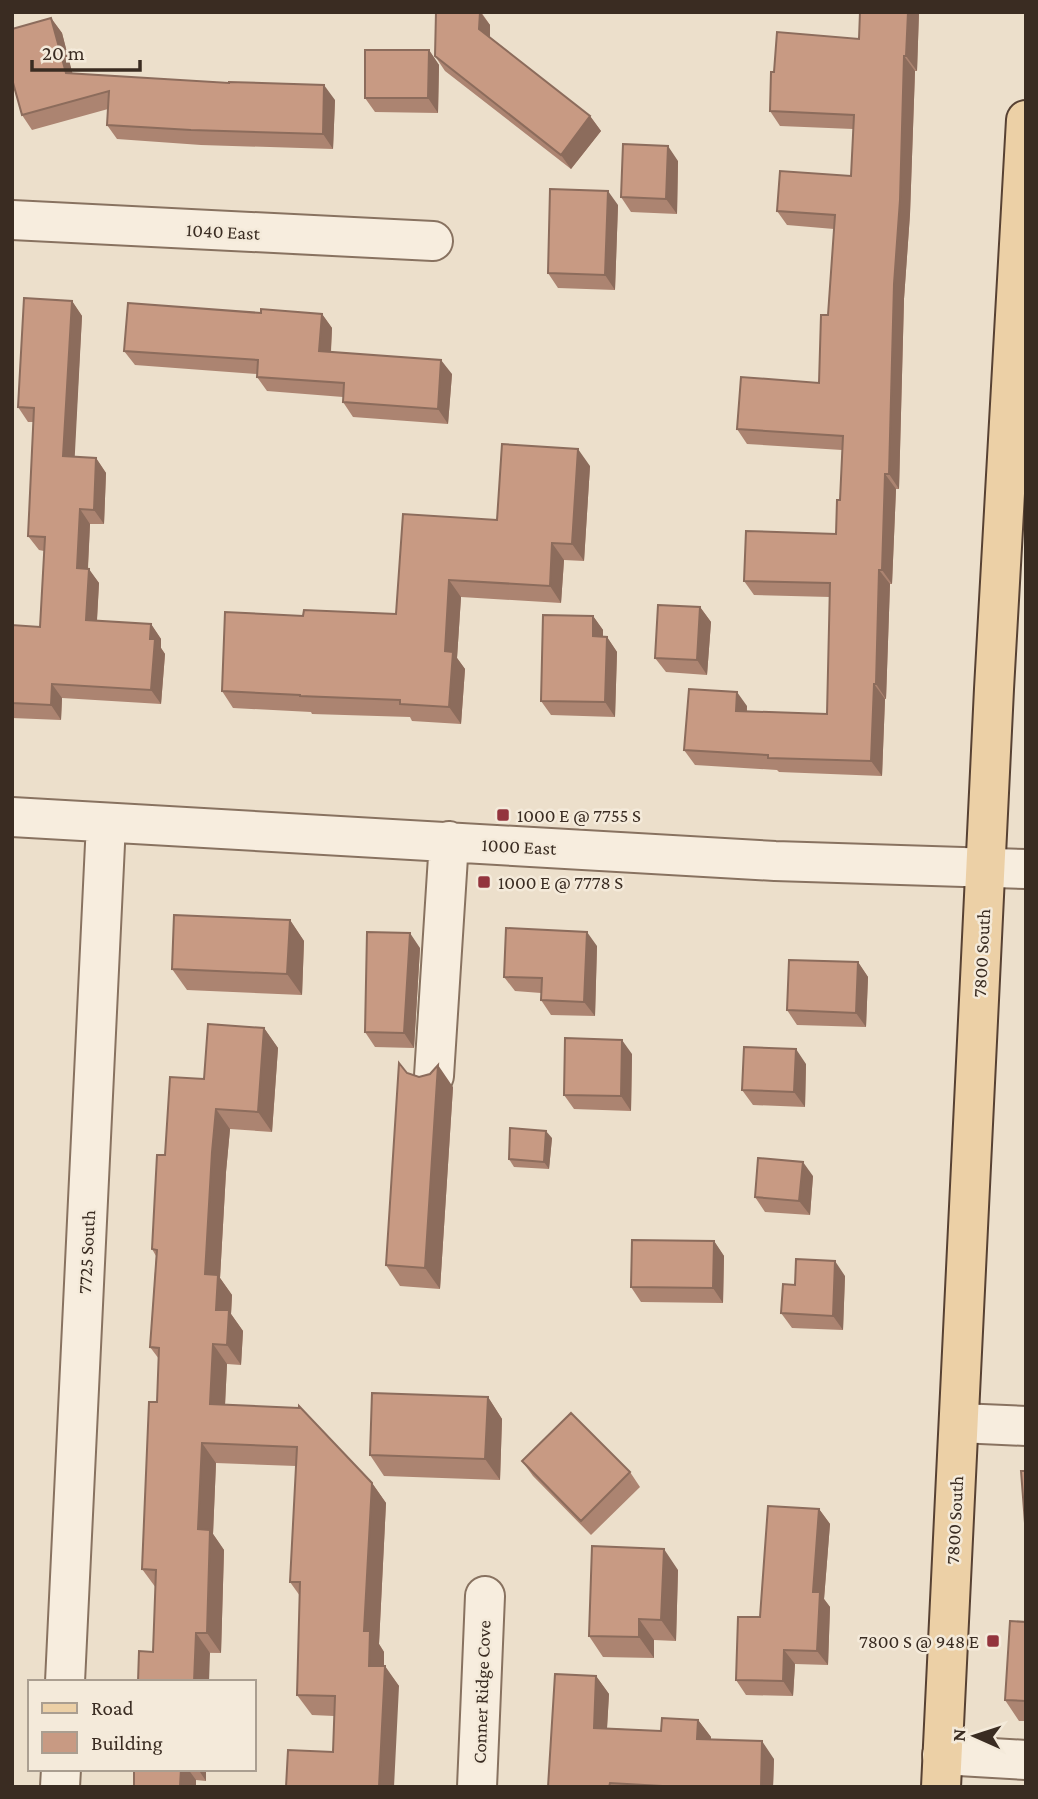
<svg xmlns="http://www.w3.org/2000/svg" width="1038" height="1799" font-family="'Crimson Pro',serif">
<rect width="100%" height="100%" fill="#ecdfcb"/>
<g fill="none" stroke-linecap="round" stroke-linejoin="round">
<g stroke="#887260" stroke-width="42">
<path id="minor" d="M12,220L433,241
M12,817L775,861L1026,869
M434,1076L449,841
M959,1423L1026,1426
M65,1682L106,823
M942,1755L1026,1760
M60,1787L61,1769
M477,1787L485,1596"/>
</g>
<g stroke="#574133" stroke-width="42">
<path id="major" d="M941,1787L994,689L1026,120"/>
</g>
<use href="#minor" stroke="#f7edde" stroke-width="38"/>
<use href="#major" stroke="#ecd0a6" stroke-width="38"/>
</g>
<path fill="#ac8471" d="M436,12H481L490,25V37L590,116L601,131L571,169L445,71L435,56Z
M860,12H919L917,71H915L910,214L904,299L899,489H896L892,584H890L886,699H885L882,776L779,772L777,770L695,765L684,750L747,706V711L827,714L830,597L754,595L744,581L836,534L840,500L842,450L747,444L737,429L819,383L828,315L834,229L787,225L777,211L851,176L853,129L780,126L770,111L774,72L859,39Z
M51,18L62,33L72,73L335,100L333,149L201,145L117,139L107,125L108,109L32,130L22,115Z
M429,50L439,65L438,113L375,112L365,98Z
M678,161L677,214L631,212L621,197Z
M618,205L615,290L558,288L548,273Z
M72,301L82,316L74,457L96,458L106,473L104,524H90L88,569L99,583L97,621L151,624L161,639V648L165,654L161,704L62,698L61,720L12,718V625L40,627L44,551L39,550L28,536L33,422H28L18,407Z
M261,313L322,314L332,328L331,352L452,374L448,424L353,417L343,402V397L267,391L257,377V374L135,365L124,351Z
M590,466L584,561L564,560L561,603L461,597L457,658L465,669L461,724L412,721L410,717L312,714L311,712L233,708L222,691L396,614L497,520Z
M700,607L711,622L707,675L666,672L655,658Z
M593,616L603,630V637H607L617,652L615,717L551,715L541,701Z
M290,920L304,941L302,995L187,990L172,969Z
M597,946L595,1016L551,1015L541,1000V993L515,991L504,977Z
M420,948L414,1048L375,1047L365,1032Z
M858,962L868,977L866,1027L797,1025L787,1010Z
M264,1028L278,1048L272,1132L230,1129L226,1172L220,1278L232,1295L231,1314L243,1331L241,1365L227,1364L225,1405L372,1483L386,1503L379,1644L384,1652V1666L399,1686L333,1752L334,1716L312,1715L297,1695L300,1596L290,1582L296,1466L216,1463L213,1534L224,1550L221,1653L153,1652L156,1588L142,1569L157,1402L159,1359L150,1347L156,1256L152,1249L165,1155L204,1079Z
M632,1054L631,1111L574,1109L564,1095Z
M806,1064L805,1107L753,1105L742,1090Z
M407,1073L453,1087L440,1289L400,1286L386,1265Z
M552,1138L549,1169L514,1167L509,1159Z
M813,1176L810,1215L765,1212L755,1197Z
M714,1241L724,1256L723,1303L641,1302L631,1287Z
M845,1276L843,1330L792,1328L781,1313L795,1285Z
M488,1397L502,1419L500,1480L384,1476L370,1455Z
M522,1461L630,1472L640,1487L591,1535L533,1476Z
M819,1509L830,1524L824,1599L830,1607L828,1665L795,1664L793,1696L746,1695L736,1680L760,1617Z
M678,1570L676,1641L654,1640V1658L603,1657L589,1636Z
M1026,1622V1721H1019L1005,1700Z
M596,1676L609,1694L607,1728L661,1731L698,1720L711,1737L710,1740L774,1759L773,1787H548Z
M134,1769H206V1781L196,1780L134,1787Z"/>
<path fill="#8c6c5c" d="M480,12L490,25V43L479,29Z
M908,12H919L917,71L906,56Z
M51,18L62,33L76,87L66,73Z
M429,50L439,65L438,113L428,98Z
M904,56L915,71L910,214L904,299L899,489L889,474L894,284Z
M324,85L335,100L333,149L323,134Z
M590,116L601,131L571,169L561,155Z
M668,146L678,161L677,214L666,199Z
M608,191L618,205L615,290L605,275Z
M72,301L82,316L74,471L63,456Z
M322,314L332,328L330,366L319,351Z
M441,360L452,374L448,424L438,409Z
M578,449L590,466L584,561L572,544Z
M96,458L106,473L104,524L94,510Z
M885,474L896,489L892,584L882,570Z
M80,509L90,524L87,583L77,568Z
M552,543L564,560L561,603L550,586Z
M89,569L99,583L96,635L86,620Z
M879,570L890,584L886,699L876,684Z
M449,580L461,597L457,658L465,669L461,724L449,707L445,651Z
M700,607L711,622L707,675L697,660Z
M593,616L603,630V651L593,636Z
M151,624L161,639V648L165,654L161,704L151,690Z
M607,637L617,652L615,717L605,702Z
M52,684L62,698L61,720L51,705Z
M874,684L885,699L882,776L871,761Z
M737,692L747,706L746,725L736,711Z
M290,920L304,941L302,995L287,974Z
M587,932L597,946L595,1016L584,1002Z
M410,933L420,948L414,1048L404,1033Z
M858,962L868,977L866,1027L856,1013Z
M264,1028L278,1048L272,1132L258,1112Z
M622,1040L632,1054L631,1111L621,1096Z
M796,1049L806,1064L805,1107L794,1092Z
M438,1065L453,1087L440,1289L425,1268Z
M216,1109L230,1129L226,1172L220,1278L232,1295L231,1314L243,1331L241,1365L227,1345L205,1274L212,1152Z
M546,1131L552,1138L549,1169L544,1162Z
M803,1162L813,1176L810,1215L799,1201Z
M714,1241L724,1256L723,1303L713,1288Z
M835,1261L845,1276L843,1330L833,1316Z
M213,1344L227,1364L224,1425L210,1404Z
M488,1397L502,1419L500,1480L485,1459Z
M202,1443L216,1463L213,1534L224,1550L221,1653L207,1633L198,1529Z
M372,1483L386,1503L379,1644L384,1652V1686L369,1666L364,1631Z
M819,1509L830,1524L824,1599L830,1607L828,1665L817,1651L813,1592Z
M664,1549L678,1570L676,1641L661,1620Z
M639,1619L654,1640V1658L639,1637Z
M196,1633L210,1653L209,1682H194Z
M784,1650L795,1664L793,1696L783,1681Z
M385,1666L399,1686L394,1787H379Z
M596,1676L609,1694L606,1745L594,1728Z
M698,1720L711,1737L710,1757L697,1739Z
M762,1741L774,1759L773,1787H761Z
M181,1769H188L196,1780V1787H180Z
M198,1769H206V1781Z"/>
<path fill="#c89a83" stroke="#8c6c5c" stroke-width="2" d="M436,12H480L479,29L590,116L561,155L435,56Z
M860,12H908L906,56H904L900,200L894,284L889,474H885L882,570H879L876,684H874L871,761L768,758V755L684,750L689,689L737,692L736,711L827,714L830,583L744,581L746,531L836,534L837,500H840L843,436L737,429L741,377L819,383L821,315H828L835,215L777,211L780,171L851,176L854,115L770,111L771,72H774L777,32L859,39Z
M51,18L66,73L229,83V82L324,85L323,134L191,130L107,125L109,91L22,115L12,79V29Z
M365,50H429L428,98H365Z
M623,144L668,146L666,199L621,197Z
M550,189L608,191L605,275L548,273Z
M24,298L72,301L63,456L96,458L94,510L80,509L77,568L89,569L86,620L151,624L150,639H155L151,690L52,684L51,705L12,703V625L40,627L45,537L28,536L34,408L18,407Z
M128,303L261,313V309L322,314L319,351L441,360L438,409L343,402L344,383L257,377L258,360L124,351Z
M502,444L578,449L572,544L552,543L550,586L449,580L445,651L453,652L449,707L400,704V700L300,696V695L222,691L225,612L303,616L304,610L396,614L403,514L497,520Z
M658,605L700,607L697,660L655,658Z
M543,615L593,616V636L607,637L605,702L541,701Z
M174,915L290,920L287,974L172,969Z
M506,928L587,932L584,1002L541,1000L542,978L504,977Z
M367,932L410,933L404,1033L365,1032Z
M789,960L858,962L856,1013L787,1010Z
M208,1024L264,1028L258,1112L216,1109L212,1152L205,1274L218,1275L216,1310H229L227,1345L213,1344L210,1404L299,1408V1406L372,1483L364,1631H370L369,1666H385L379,1787H286L288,1750L333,1752L335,1696L297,1695L300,1582H290L297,1447L202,1443L198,1529L210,1530L207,1633H196L194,1682H138L139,1651L153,1652L156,1570L142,1569L149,1402H157L159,1348L150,1347L157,1250L152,1249L157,1155H165L170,1077L204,1079Z
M565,1038L622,1040L621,1096L564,1095Z
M744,1047L796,1049L794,1092L742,1090Z
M399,1063L407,1073L419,1077L430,1074L438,1065L425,1268L386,1265Z
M510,1128L546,1131L544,1162L509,1159Z
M758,1158L803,1162L799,1201L755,1197Z
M632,1240L714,1241L713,1288L631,1287Z
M796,1259L835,1261L833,1316L781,1313L783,1284L795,1285Z
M372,1393L488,1397L485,1459L370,1455Z
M571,1413L630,1472L581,1521L522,1461Z
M1021,1471H1026V1536Z
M768,1506L819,1509L813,1592H820L817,1651L784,1650L783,1681L736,1680L738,1617H760Z
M592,1546L664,1549L661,1620L639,1619V1637L589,1636Z
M1010,1621L1026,1622V1701L1005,1700Z
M555,1674L596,1676L594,1728L661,1731L662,1718L698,1720L697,1739L762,1741L761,1787H680L610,1783L609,1787H548Z
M134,1769H181L180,1787H129H134Z"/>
<g fill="#93343d" stroke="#f4eada" stroke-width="2.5">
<rect x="496" y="808" width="14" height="14" rx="3.5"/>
<rect x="477" y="875" width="14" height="14" rx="3.5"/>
<rect x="986" y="1634" width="14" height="14" rx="3.5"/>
</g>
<g text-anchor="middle" stroke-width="5" stroke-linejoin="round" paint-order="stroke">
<g font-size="19" fill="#3a2c22" stroke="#f4eada">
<text transform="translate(223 231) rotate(3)" y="7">1040 East</text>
<text transform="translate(519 846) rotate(3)" y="7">1000 East</text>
<text transform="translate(981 953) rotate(-87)" y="7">7800 South</text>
<text transform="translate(86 1252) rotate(-87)" y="7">7725 South</text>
<text transform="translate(954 1520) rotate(-87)" y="7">7800 South</text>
<text transform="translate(481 1692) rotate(-88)" y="7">Conner Ridge Cove</text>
</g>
<g font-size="19" fill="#3a2c22" stroke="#f4eada" text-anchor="start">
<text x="517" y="822">1000 E @ 7755 S</text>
<text x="498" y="889">1000 E @ 7778 S</text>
<text x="979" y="1648" text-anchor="end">7800 S @ 948 E</text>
</g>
</g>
<rect width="1038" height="1799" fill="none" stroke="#3a2c22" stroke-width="28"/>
<rect x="28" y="1680" width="228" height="91" fill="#f4eada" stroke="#aa9e90" stroke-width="2"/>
<rect x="42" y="1703" width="35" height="10" fill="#ecd0a6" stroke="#aa9e90" stroke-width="2"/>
<text x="91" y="1715" font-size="21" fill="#3a2c22">Road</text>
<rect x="42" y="1732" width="35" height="21" fill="#c89a83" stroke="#aa9e90" stroke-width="2"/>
<text x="91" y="1750" font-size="21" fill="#3a2c22">Building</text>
<g transform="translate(975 1736) rotate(273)" stroke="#f4eada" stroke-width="5" paint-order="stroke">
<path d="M0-5L12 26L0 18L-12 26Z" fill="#3a2c22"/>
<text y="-10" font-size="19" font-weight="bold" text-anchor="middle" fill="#3a2c22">N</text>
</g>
<path d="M32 60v10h108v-10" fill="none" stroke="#3a2c22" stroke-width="3.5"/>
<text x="42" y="60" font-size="21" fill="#3a2c22" stroke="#f4eada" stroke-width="5" paint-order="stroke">20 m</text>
</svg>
